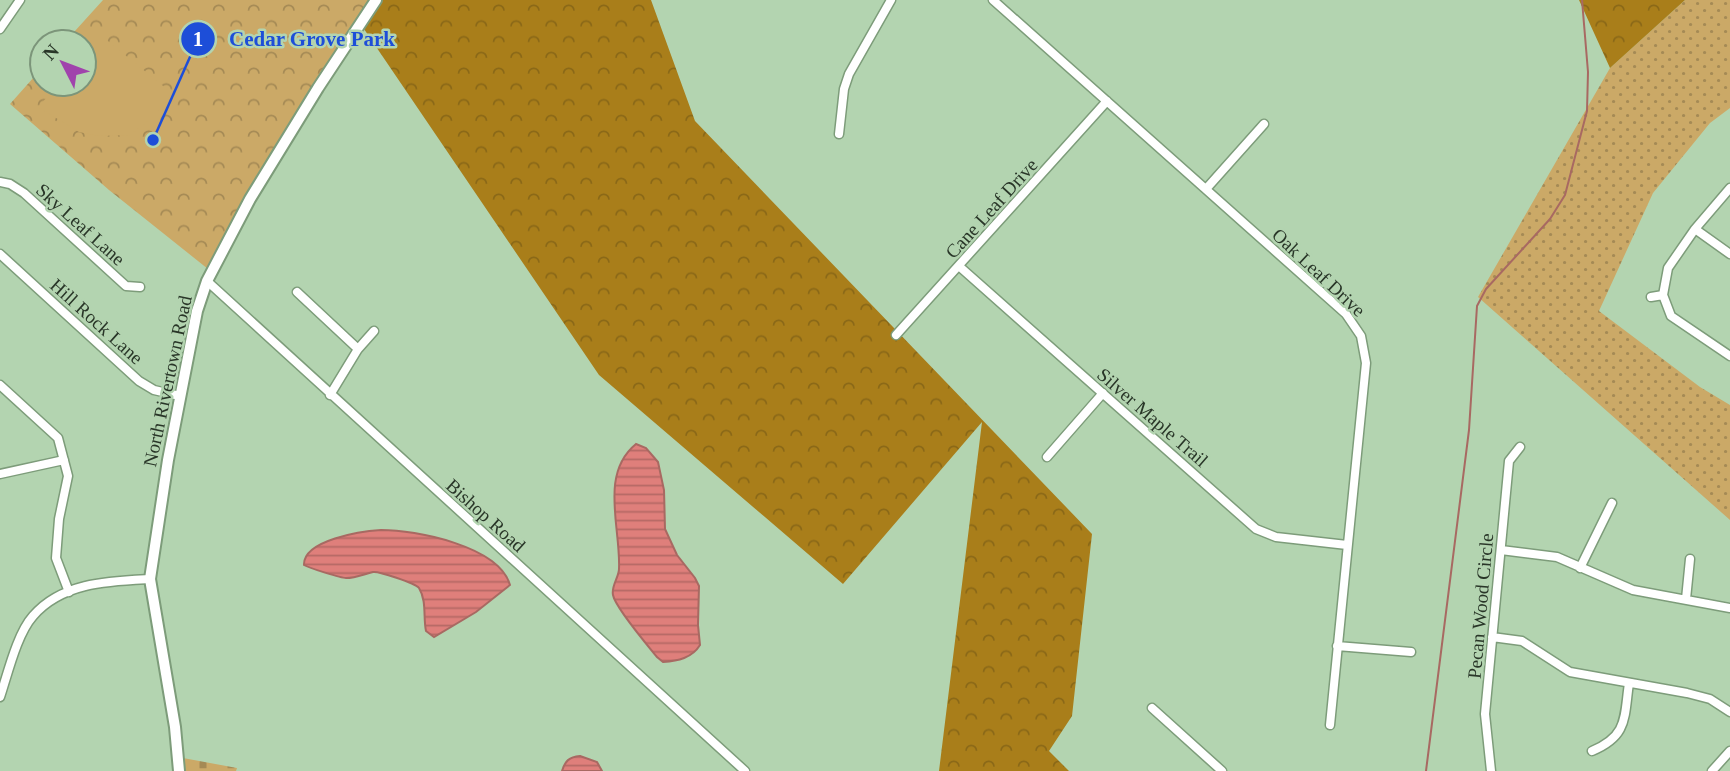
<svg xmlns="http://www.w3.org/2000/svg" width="1730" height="771" font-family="Georgia,serif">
<defs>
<pattern id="grass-dots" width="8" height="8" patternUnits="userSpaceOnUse" patternTransform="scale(1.75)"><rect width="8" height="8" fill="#cba967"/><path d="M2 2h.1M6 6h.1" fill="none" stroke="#a58a55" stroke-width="1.8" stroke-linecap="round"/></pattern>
<pattern id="forest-crowns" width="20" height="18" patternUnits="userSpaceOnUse" patternTransform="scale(1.75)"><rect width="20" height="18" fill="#a97e1a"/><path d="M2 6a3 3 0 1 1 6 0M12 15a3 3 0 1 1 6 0" fill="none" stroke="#8a6817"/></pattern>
<pattern id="cemetery-stones" width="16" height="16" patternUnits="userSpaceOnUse" patternTransform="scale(1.75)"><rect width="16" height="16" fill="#cba967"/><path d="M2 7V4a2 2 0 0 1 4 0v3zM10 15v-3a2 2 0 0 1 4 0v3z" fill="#a58a55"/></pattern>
<pattern id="park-crowns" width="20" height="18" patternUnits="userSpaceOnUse" patternTransform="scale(1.75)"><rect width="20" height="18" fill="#cba967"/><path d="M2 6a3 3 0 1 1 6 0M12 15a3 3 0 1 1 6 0" fill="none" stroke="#a58a55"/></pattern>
<pattern id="water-rules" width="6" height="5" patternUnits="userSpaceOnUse" patternTransform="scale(1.75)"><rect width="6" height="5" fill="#df7f7b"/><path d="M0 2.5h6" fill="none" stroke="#b56965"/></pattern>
</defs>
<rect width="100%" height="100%" fill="#b3d4b0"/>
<path fill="url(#grass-dots)" d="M1685,0H1730V108L1710,123L1653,193L1599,311L1700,387L1730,405V520L1478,297L1610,68Z"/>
<path fill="url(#forest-crowns)" d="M379,0H651L695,121L1092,534L1072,716L1049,751L1069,771H939L982,422L843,584L599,375L364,29Z
M1579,0H1685L1610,68Z"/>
<path fill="url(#cemetery-stones)" d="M183,758L237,768L236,771H183Z"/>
<path fill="url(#park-crowns)" d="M103,0H379L364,29L281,144L208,269L109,190L10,104L42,68V84H84V42H65Z"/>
<path fill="#cba967" d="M103,37L173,94L152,118L130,135L99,136L79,132L38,107L59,84H84V57Z"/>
<path fill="url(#water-rules)" stroke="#a86962" stroke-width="2" d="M636,444L646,448L658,462L664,490L665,529L677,555L695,578L699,586L698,625L700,645C692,658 678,661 663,662L657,657C648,646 615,607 613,595C611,586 619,577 619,569C621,528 599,474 636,444Z
M381,530C416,530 499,546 510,585L476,612L434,637L426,631C423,618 427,601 419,588C415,583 378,571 373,572C364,574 356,578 346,578C341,578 309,568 304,565C303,540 362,531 381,530Z
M580,756L597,762L602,771H562C565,761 569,757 580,756Z"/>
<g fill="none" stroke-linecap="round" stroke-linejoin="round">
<path stroke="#a86962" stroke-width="2" d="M1426,771L1469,430L1477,306L1486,289L1550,219L1565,195L1587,111L1588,72L1582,0"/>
<g stroke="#7d9c7a" stroke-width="11">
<path id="street" d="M993,0L1346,314L1361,336L1366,363L1330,725
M0,29L20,0
M839,134L844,89L849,74L891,0
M0,182L10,184L24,193L126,286L140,287
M1206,189L1264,124
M1695,229L1730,254
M0,254L139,381L154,390L180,396
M960,267L1256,529L1276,537L1347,545
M207,281L745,771
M297,292L358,349
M1663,295L1671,316L1730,356
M1651,297L1663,295L1668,268L1695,229L1730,188
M896,335L1107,101
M0,385L58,438L68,476L59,519L56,558L69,592
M330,395L358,349L374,331
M1047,457L1103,393
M0,474L64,460
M1501,550L1557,557L1633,590L1730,608
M1580,568L1612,503
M1686,599L1690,559
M1492,637L1522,641L1570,672L1687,693L1710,699L1730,712
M1337,646L1411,652
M0,697C8,673 17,634 33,616C62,582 110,581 150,579
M1152,708L1222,771
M1592,751C1628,736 1624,718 1629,683
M1491,771L1485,714L1509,461L1520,447
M1712,771L1730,751"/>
</g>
<g stroke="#7d9c7a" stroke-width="14">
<path id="secondary" d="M179,771L175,727L150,579L168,460L197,311L207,281L250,199L318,88L376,0"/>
</g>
<use href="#street" stroke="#fff" stroke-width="8"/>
<use href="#secondary" stroke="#fff" stroke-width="10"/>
</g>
<g text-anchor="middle" stroke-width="5" stroke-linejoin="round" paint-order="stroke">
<g font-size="19" fill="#293628" stroke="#b3d4b0">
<text transform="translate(991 208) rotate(-48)" y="7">Cane Leaf Drive</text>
<text transform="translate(81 224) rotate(42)" y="7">Sky Leaf Lane</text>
<text transform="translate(1319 272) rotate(43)" y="7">Oak Leaf Drive</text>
<text transform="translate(97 321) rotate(42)" y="7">Hill Rock Lane</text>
<text transform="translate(167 381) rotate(-78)" y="7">North Rivertown Road</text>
<text transform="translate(1153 417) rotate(41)" y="7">Silver Maple Trail</text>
<text transform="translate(486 515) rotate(42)" y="7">Bishop Road</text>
<text transform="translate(1480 606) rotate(-85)" y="7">Pecan Wood Circle</text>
</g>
</g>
<path fill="none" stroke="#1d4ed8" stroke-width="2.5" d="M153 140L198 39"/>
<g fill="#1d4ed8" stroke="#b3d4b0" stroke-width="2.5">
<circle cx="153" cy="140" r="7"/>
<circle cx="198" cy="39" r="18"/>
</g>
<g font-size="21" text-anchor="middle" font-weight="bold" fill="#fff">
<text x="198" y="46">1</text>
</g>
<g font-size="21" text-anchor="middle" font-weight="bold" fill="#1d4ed8" stroke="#b3d4b0" stroke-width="5" stroke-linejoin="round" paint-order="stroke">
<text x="312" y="46">Cedar Grove Park</text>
</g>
<g transform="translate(63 63) rotate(312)"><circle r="33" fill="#b3d4b0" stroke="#7c957a" stroke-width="2"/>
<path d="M0-5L12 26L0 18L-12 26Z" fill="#a043ac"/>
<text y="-10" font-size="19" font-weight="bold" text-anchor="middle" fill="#293628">N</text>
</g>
</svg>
